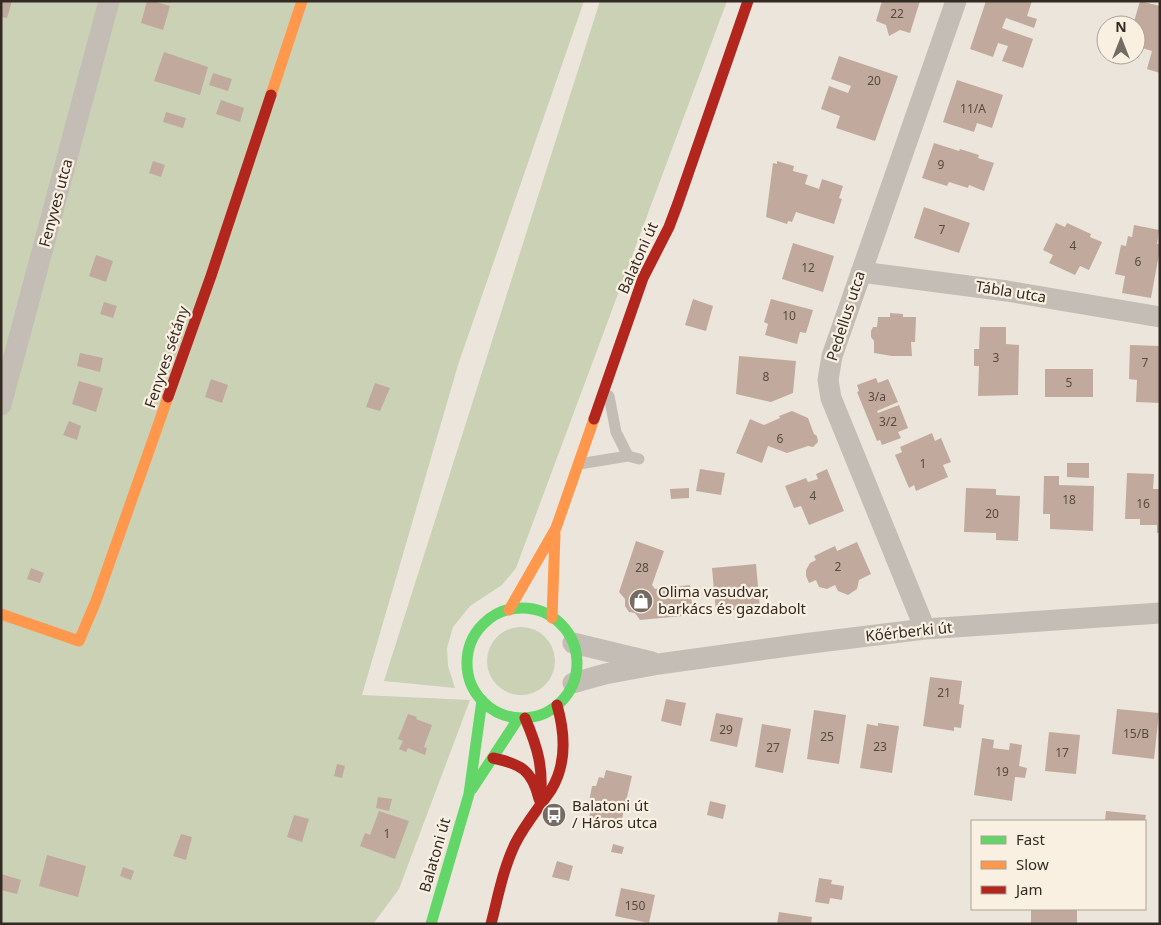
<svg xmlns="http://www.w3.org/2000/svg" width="1161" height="925" font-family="'Noto Sans',sans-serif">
<rect width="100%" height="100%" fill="#ece5dc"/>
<path fill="#cbd1b5" d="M1,1H584L458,365L362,695L470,700L399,889L373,924H1Z
M600,1H727L516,568L502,585L470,606L453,627L447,648L448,666L455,688L384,681Z
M487 661a34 34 0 1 1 68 0a34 34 0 1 1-68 0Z"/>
<path fill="#c1aa9d" d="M1,1H12L7,18L1,17Z
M147,1H153L170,6L163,30L141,23Z
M882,1H920L910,33L900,30L889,36L886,25L876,21Z
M986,1H1032L1027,16L1037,19L1034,28L1006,18L1002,28L1033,39L1023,68L1002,61L1008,46L998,43L993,57L970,49Z
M1140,1L1160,6V73L1147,69L1152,51L1136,46V25H1133Z
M164,52L208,67L200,95L154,81Z
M839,56L898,76L875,141L836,128L840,116L821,109L829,86L848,93L851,86L831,79Z
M213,73L232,79L228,91L209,85Z
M957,80L1003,95L992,128L977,123L974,132L943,122Z
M221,100L244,108L240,122L216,114Z
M166,112L186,118L183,128L163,122Z
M934,143L959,151L960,149L979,155L978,158L994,163L984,191L969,185L968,188L949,182L947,186L922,178Z
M153,161L165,165L161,177L149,173Z
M777,161L794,166L793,171L808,175L805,184L819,189L822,179L843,186L839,198L842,199L834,224L796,212L792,222L788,221L787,224L766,217L773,163L777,164Z
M924,207L970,223L959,253L914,238Z
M1056,223L1065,227L1067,223L1091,234L1090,237L1102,242L1089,270L1080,266L1075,275L1049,263L1053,255L1043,250Z
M1134,225L1159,230L1157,244H1160V249L1151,298L1122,293L1125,276L1115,274L1121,245L1126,246L1128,236L1132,237Z
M793,243L834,256L823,292L782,279Z
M96,255L113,261L106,282L89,276Z
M693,299L713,306L706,331L685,325Z
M771,299L813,310L806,333L800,332L797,344L765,335L768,324L764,322Z
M104,302L117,306L113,318L100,314Z
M890,313L903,314V317H916L915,342H911L912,356H892L874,353V341L871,337V331L873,327H877L878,317H890Z
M980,327H1006V344L1019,345L1018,395L978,396L979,366H974V349H979Z
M1130,345L1160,346V403L1136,402L1137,380L1129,379Z
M80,353L103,358L100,372L77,366Z
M739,356L796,361L793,393L771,402L736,394Z
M1045,369H1093V397H1045Z
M876,378L878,383L888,379L898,402L877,411L878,413L899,405L908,428L898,432L901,438L882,445L880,440L877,441L857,392L859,391L857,385Z
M211,379L228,385L222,403L205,397Z
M79,381L103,388L96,412L72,404Z
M375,383L390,388L380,411L366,407Z
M792,411L808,418L814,434L817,436L818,442L813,447L808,446L787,453L768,446L762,463L736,453L750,419L764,425L780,418L779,416Z
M69,421L81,426L77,440L63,435Z
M932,433L935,441L941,438L951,462L943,465L948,477L916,491L914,485L909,488L895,455L902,452L900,447Z
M1067,463H1089V478L1067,477Z
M700,469L725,473L721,495L696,491Z
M827,469L844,511L809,525L801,506L794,508L785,486L806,478L808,482L818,479L816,474Z
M1127,473L1154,474L1153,489H1160V533H1157V525H1140V519H1125Z
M1044,476H1059V485L1094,486L1093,531L1050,529V514H1043Z
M689,488V498L671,499L670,489Z
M966,488L996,489V495L1020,496L1018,541L996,540V533L964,532Z
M636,541L664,551L652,585L655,589L690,585L693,615L640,620L635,613L629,612L625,606V599L619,592Z
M857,542L871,574L859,580L857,589L848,595L838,591L835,585L827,589L819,587L816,580L809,583L806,576V570L810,563L816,560L814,556L835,546L837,551Z
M756,564L760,608L716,612L712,568Z
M31,568L44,573L40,583L27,579Z
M930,677L962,681L959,704L964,705L961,728L954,727V731L923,726Z
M666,699L686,703L681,726L661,721Z
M1117,709L1159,713L1154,759L1112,754Z
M814,710L846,715L839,764L807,759Z
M716,713L743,718L737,747L710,741Z
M408,714L417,717L416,719L432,725L424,747L427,748L425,755L408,748L406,752L399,749L403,741L398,739Z
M878,723L899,726L892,773L860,768L867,724L878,726Z
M762,724L791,729L783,773L755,767Z
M1049,732L1080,735L1076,774L1045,771Z
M982,738L994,740L993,748L1009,750L1010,743L1022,745L1019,766L1027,768L1025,778L1015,777L1012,801L974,795Z
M337,764L345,766L342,778L334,776Z
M606,770L632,776L620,827L588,820L593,803L589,802L592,786H596L599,777L604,778Z
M378,797L392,799L389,811L376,808Z
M710,801L726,805L723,819L707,815Z
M379,811L409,821L395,859L360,846L365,833L370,835Z
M1106,811L1146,815L1145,821H1105Z
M294,815L309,819L302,842L287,837Z
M181,834L192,837L186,860L173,856Z
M613,844L624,847L622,854L611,852Z
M47,855L86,866L78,897L39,886Z
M557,861L573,866L569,881L552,877Z
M123,867L134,871L131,880L120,876Z
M1,874L21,880L17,894L1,890Z
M819,878L832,880L831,884L844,886L842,900L830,898L829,904L815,902Z
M621,888L655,895L649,923L615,916Z
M1031,909H1077V924H1031Z
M779,912L812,917L811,924H777Z"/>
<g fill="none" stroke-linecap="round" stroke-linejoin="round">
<path stroke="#c4bdb5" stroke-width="11" d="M609,396L616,432L628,456
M579,464L628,456L639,459"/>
<path stroke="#c4bdb5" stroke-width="21" d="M861,272L1007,291L1160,317
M1,405L109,1
M925,629L831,398L828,380L832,356L956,1
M573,643L652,662
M573,683L605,674L659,664L803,644L925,629L1160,613"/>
<path stroke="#63d668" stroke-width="11" d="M467 663a55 55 0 1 1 110 0a55 55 0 1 1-110 0Z
M472,789L518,719
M431,924L469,794L482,700"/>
<path stroke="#ff974d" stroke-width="11" d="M271,95L302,1
M509,610L556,528L594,419
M1,614L79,641L96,601L168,397
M552,618L555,534"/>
<path stroke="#b3261e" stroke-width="11" d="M168,397L211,276L271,95
M594,419L643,278L669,227L678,203L748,1
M525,718C538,748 544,769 540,802
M493,758C521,764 532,770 539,799
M491,924C498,897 503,869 515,844C525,824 539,808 551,790C567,764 565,733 557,705"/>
</g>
<defs>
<g id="shop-disc" transform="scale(1.25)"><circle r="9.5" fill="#746b64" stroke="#faf0e2"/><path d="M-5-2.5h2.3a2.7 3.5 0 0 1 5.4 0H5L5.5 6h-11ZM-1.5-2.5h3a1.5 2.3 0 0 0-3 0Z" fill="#fff"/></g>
<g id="bus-disc" transform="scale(1.25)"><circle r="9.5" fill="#746b64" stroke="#faf0e2"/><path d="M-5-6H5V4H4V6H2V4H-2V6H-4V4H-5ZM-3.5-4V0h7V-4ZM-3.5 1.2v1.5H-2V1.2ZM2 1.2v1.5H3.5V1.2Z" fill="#fff"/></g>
</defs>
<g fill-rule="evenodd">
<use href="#shop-disc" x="641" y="601"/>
<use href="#bus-disc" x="554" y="815"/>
</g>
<g text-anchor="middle" stroke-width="4.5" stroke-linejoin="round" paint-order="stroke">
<g font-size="12" fill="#574a42">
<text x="897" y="18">22</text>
<text x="874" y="85">20</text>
<text x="973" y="113">11/A</text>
<text x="941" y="169">9</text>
<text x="942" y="234">7</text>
<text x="1073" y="250">4</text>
<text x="1138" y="266">6</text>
<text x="808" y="272">12</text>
<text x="789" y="320">10</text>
<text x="996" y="362">3</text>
<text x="1145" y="367">7</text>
<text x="766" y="381">8</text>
<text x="1069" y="387">5</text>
<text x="877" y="401">3/a</text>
<text x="888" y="426">3/2</text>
<text x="780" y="443">6</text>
<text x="923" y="468">1</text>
<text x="813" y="500">4</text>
<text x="1069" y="504">18</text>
<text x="1143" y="508">16</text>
<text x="992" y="518">20</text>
<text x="838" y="571">2</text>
<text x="642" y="572">28</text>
<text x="944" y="697">21</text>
<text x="726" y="734">29</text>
<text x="1136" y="738">15/B</text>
<text x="827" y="741">25</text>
<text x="880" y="751">23</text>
<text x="773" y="752">27</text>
<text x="1062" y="757">17</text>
<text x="1002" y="776">19</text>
<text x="387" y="838">1</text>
<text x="635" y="910">150</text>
</g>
<g font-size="15" fill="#342a24" stroke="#faf0e2">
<text transform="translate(56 203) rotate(-75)" y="5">Fenyves utca</text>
<text transform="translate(638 258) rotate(-66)" y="5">Balatoni út</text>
<text transform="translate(1011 292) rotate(9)" y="5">Tábla utca</text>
<text transform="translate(846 316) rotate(-72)" y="5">Pedellus utca</text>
<text transform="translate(167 357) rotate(-71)" y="5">Fenyves sétány</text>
<text transform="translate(909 632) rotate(-6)" y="5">Kőérberki út</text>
<text transform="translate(435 855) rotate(-74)" y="5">Balatoni út</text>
</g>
<g font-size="15" fill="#342a24" stroke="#faf0e2" text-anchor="start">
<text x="658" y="597">Olima vasudvar,<tspan x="658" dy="17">barkács és gazdabolt</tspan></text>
<text x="572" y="811">Balatoni út<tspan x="572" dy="17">/ Háros utca</tspan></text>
</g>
</g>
<rect width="1161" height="925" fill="none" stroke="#342a24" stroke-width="5"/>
<rect x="971" y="820" width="175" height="90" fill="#faf0e2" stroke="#aba196"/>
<rect x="981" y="836" width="25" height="8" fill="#63d668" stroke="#aba196"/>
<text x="1016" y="845" font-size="15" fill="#342a24">Fast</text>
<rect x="981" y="861" width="25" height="8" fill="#ff974d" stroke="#aba196"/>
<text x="1016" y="870" font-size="15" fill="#342a24">Slow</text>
<rect x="981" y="886" width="25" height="8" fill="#b3261e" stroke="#aba196"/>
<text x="1016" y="895" font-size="15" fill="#342a24">Jam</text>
<g transform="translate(1121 40)"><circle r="24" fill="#faf0e2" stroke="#aba196"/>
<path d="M0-4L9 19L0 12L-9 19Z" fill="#746b64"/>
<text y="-8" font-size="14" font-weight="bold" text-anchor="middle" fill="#342a24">N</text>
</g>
</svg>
